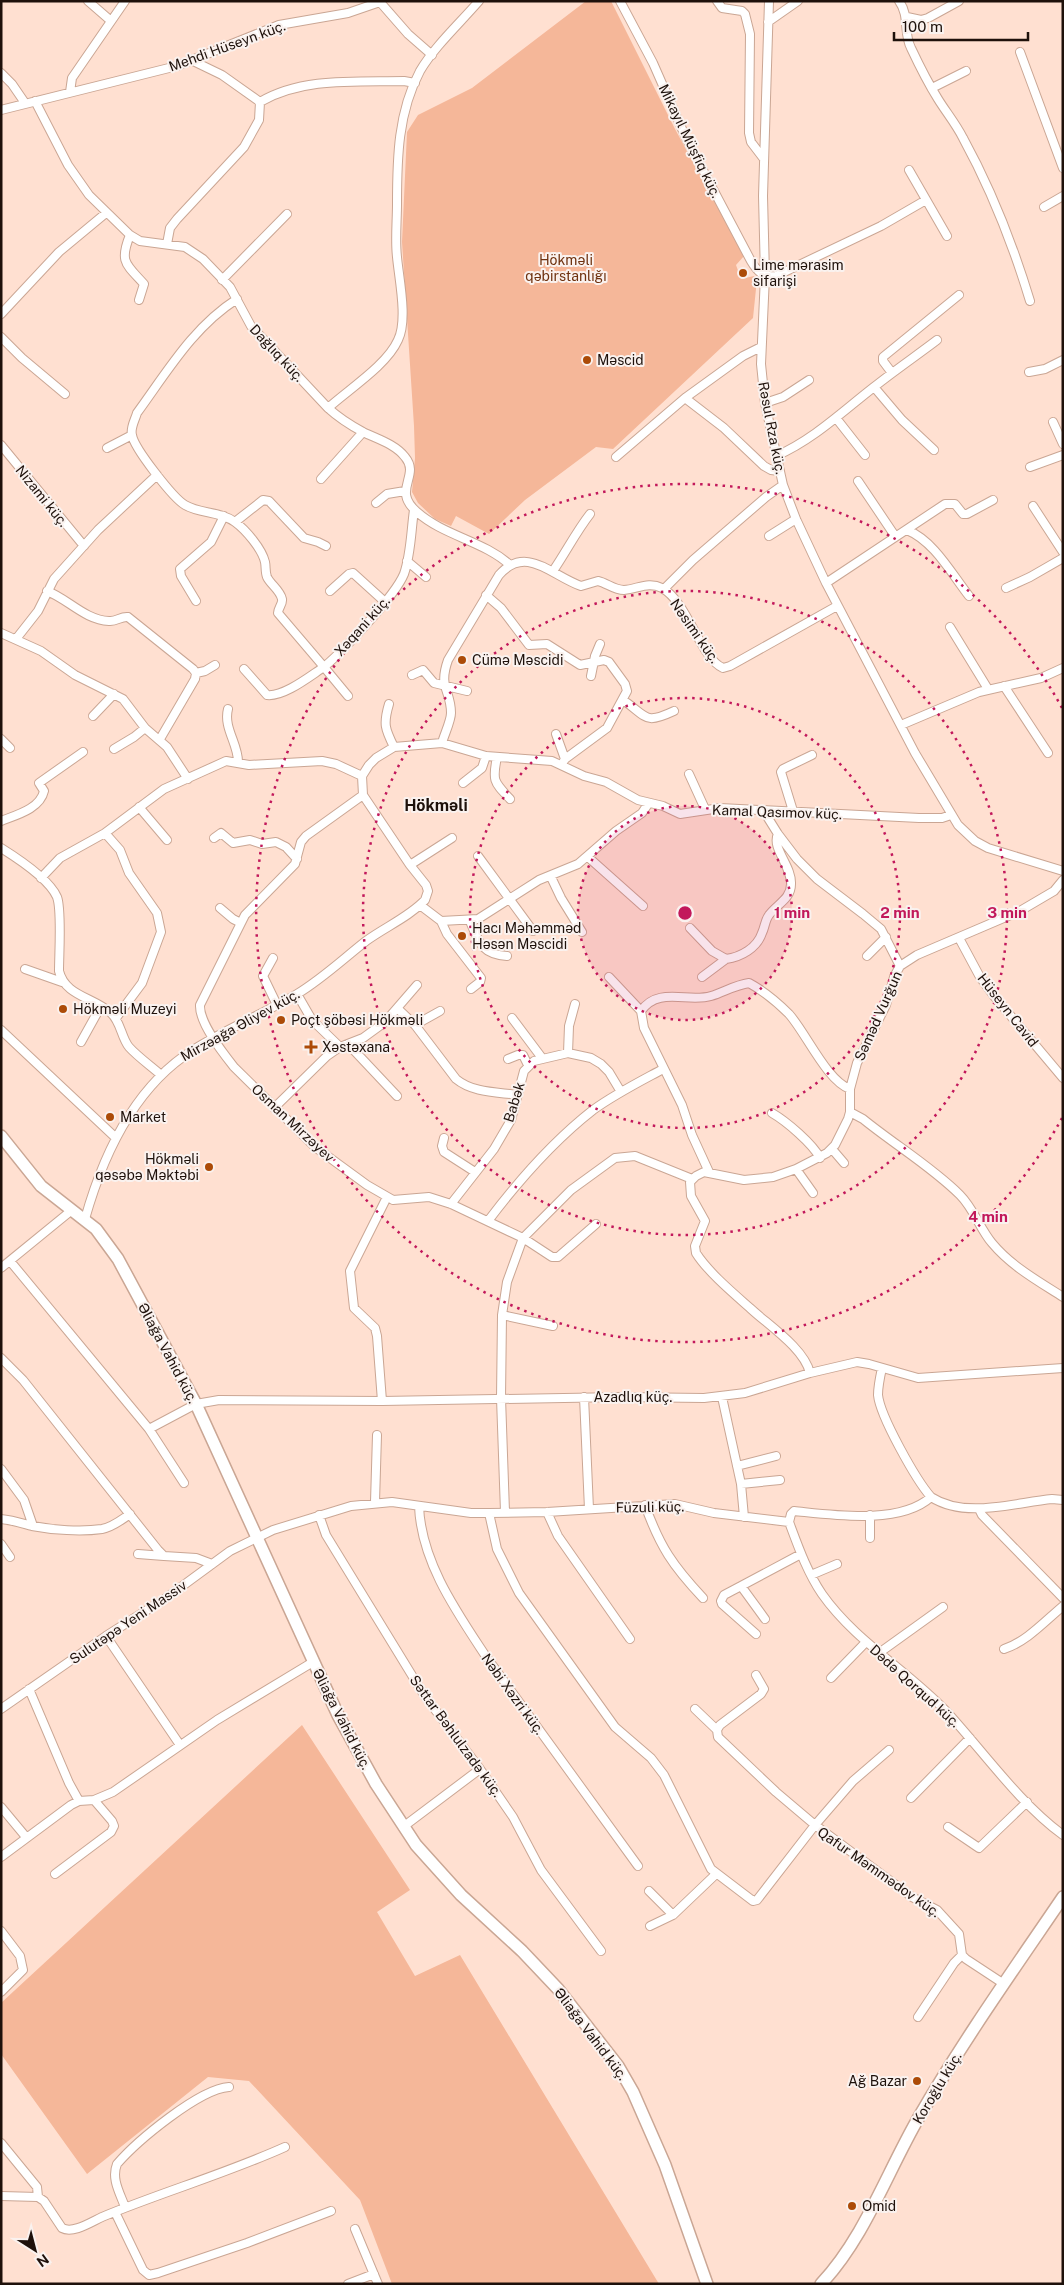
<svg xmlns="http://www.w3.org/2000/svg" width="1064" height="2285" font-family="'Public Sans',sans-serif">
<rect width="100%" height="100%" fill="#ffe0d1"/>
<path fill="#f5b799" d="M586,1H611L675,129L744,256L736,265L741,279L754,276L757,279L753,318L613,449L596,447L525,500L489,534L456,516L451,526L435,519L418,503L412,492L415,458L414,426L402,242L407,132L418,115L472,88Z
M302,1725L410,1890L377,1912L415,1976L460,1955L659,2284H392L360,2200L249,2081L208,2077L87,2174L1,2054V2003Z"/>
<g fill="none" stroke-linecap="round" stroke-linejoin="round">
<g stroke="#caa694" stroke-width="10">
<path id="street" d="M88,1L111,21
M620,1L653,63L686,138L751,261C757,271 763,278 776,276L881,226L926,200
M717,1L722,8L742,11L745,14L750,34L749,133L751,142L764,159
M769,1L763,196L765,276L761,364L765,403L783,485L796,519L826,583L915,753L958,825L975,841L988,848L1063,871
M899,1C910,16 903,33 911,48C919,65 928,83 938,99C946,112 956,124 963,138C991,189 1013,245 1030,301
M907,17L921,20L928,18L959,1
M768,22L798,1
M1020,52L1063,168
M191,60L222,75L260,102
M1,73L12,84L25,103
M932,88L966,71
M70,92L72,78L125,1
M35,101L68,165L89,195L130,235L140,241L185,247L203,259L230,287L251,326L328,408C339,418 350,425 363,432C377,439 395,444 405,457C421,476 391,490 417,512C444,536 484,541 510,565
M1,110L177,66L279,25L348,13L380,2L408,34L432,55
M909,170L947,236
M1044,207L1063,196
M130,235C119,262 126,264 144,284L139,300
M167,244L170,228L177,219L244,147L259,120L260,102C302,77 357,82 404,81L415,83
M222,280L287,214
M237,299C193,327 167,372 137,413C135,420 130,428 132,435C134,448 173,498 185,505C200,514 220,511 235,522C246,530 262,549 265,562C266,566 265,572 267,577C270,584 280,590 282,599C283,604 278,608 278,613L324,667C343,651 395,596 404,574C411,554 411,531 414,510
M1,314L59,252L106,213
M1,337L22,358L65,394
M1029,372L1045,369L1063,360
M892,373L883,361V357L959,295
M874,387L902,420L934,450
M685,398L724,428L764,466L771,470L779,471
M765,403L783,397L809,380
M328,408C349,389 387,365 398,340C408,320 399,279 397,257C395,240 397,221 397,204C397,158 398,112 420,71C434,47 460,23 479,1
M836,418L865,455
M1053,422L1063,444
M1,445L84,546
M107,448L132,435
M776,456C813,440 843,411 874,387C894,371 916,356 937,340
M616,457L685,398L743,356L761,347
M1030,467L1063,455
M321,479L363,432
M858,481L895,536
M376,503L387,494L405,491
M1033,506L1063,552
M235,522L263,500L269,501L304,538L318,542L326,546
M907,530C934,541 951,573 969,596
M769,536L796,519
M407,561L426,577
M553,571C566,552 576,532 590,514
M826,583L945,504H955L963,514H967L993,500
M1006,588L1030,577L1063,558
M664,589L693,560L766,497L783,485
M47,591C68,599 85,620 109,621C116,622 121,616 128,617L193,669L196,673L195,679L160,739
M330,591L349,574L353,573L385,602
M486,595L501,608L529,645L547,644L580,665L604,660L609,662L625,684L627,691L607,728L565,759L562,764
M196,601L181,576L180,569L211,542L224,516
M950,627L988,689
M1,633L41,651L75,675L123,699L145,728L167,747L188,779
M16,639L38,611L54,579L98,530L157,475
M244,669L267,695C284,697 310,676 324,667L348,696
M196,673L205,671L215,665
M412,675L423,670L434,683L467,691
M591,676L595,656L600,644
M1004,686L1048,753
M623,700C648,717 644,725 674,711
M389,704C383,724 385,729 394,747
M228,709C223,728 239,745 238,763
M93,716L114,694
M901,725L979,692L1041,678L1063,668
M556,734L565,759
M1,739L10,748
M442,743C444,735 451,721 451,713C451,690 438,688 448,660L499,575C526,544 552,576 581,586L598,581C607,583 614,590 624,590C638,589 648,581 662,588C688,602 700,658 723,668L730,666L837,606
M114,749L134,737L145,728
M497,757C492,781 494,782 510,799
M689,774L705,809
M463,783L482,768L486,756
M363,795L306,836L301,842L295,864L245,915L200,1005C199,1023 223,1053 234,1067L315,1147L367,1185L393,1200L429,1197L451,1204L523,1238L552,1257H558L596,1224
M139,807L167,840
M766,811L768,818L778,834L797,859L817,879L863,914L881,929L900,966
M793,811L781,772L783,769L812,755
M1,821C16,815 40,809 44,791L39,783L83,752
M105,833L120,850L129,873L157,913L161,932L142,983L116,1018
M214,838L221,833L233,843L250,840L262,844L276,842L286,847L297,859
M1,848C17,858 49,879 57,897C62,910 59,954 59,971C65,996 93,997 111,1013C121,1022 121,1037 129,1047C138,1057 151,1066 161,1075
M478,856L533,931
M588,857L643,906
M410,865L452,838
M551,877L561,898L582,932
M41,878L60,858L105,833L164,789L226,761L249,765L322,761L336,764L362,776
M420,905L441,921L478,919L539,880L578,864L616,831L642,813L648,804
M220,908L233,919L241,923
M441,921L447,934L481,978L480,982L471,989
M470,921C479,943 482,954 507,956
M690,928L712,951L726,959C741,957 757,948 762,933C765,927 765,920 769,915C777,904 791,899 791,884C792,866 771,848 778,834
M959,938L980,977L994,996L1063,1078
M867,956L886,937
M273,958L263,976L277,1005
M25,969L62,982
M609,977L641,1011L644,1028L682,1105L692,1135L709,1172
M702,977L726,959
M297,994L312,1020L340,1047
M398,1009L415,1025L456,1079C473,1093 497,1092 518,1095
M641,1011C658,986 688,1003 711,996C724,992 735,985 749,983C762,990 778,1003 789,1014C806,1033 827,1081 850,1089
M512,1018L542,1058
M415,1025L440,1011
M1,1030L116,1138
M81,1042L101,1006
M348,1044L397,1096
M568,1053L569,1026L575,1004
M508,1059L518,1055H523L528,1065
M274,1108L327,1056L340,1047L363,1038L385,1022L417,985
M850,1112L863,1119C895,1145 932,1167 960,1195C974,1209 980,1229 992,1243C1011,1266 1038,1281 1063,1297
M772,1113C786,1121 813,1144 820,1158
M444,1138L442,1146L444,1152L475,1172
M832,1149L844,1163
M796,1169L813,1193
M451,1204L494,1149L511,1120L524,1071L534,1061L568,1053L591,1058L601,1064L609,1072L621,1092
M85,1219C103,1155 134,1087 193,1050C226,1029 263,1014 297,994C322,979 343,959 366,941C385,927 409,917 425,900L428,891L426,885L410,865L363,795L362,776L369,765L376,758L394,747L442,743L486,756L552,761L584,776L606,782L638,800L663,806L680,814L720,808L919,818H942L951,815
M488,1221C519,1180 552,1142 593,1110C615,1094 639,1082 663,1069
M10,1261L149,1429L184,1483
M1,1268L72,1210
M502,1315L553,1326
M1,1358L23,1380L158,1550L164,1556L196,1558L212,1564
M882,1368C880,1377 878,1386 878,1395C880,1416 916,1480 931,1497
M810,1373C804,1348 768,1325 750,1308C733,1293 708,1272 696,1253L695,1246L705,1221L691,1196L690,1182L696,1176L704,1172L744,1180L773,1177L796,1169L827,1153L835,1145L848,1119L850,1112V1089L857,1063L886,1005L894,977L900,966L917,955L1020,911L1054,891L1063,880
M584,1397L589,1509
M722,1397L741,1484L744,1517
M382,1401L377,1336L375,1328L354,1308L350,1271L387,1197
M149,1429L196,1404L219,1400L382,1401L620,1397L704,1398L745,1393L810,1373L857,1362L869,1364L918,1378L1063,1368
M737,1466L776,1456
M1,1469L24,1500L33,1526
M741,1484L780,1480
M375,1502L377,1435
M645,1505C660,1547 673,1566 703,1598
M419,1506C421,1561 456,1611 485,1655L638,1866
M979,1509L982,1515L1063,1598
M505,1512L501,1398L502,1315L507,1282L523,1238L571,1190L615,1158L635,1156L692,1179
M547,1512L558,1536L630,1639
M489,1513L497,1549L519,1593L615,1727L651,1758L664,1775L711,1869L753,1901L757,1900L815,1825L912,1897L937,1910L959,1934L962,1955L966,1959L1004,1984
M319,1515L326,1535L424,1695L480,1769L513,1817L541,1870L601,1951
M870,1515V1538
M1,1519C12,1520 21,1523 32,1526C53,1530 81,1532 102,1529C113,1527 121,1520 130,1514
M789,1522C798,1546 807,1572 822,1594C855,1641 907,1670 946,1711C983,1751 1019,1803 1063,1835
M1,1544L10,1557
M138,1554L164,1556
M811,1575L837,1564
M741,1586L724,1595L721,1601L722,1604L756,1634
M765,1619L741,1586L801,1554
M106,1636L180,1745
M1004,1649C1026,1642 1045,1621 1063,1606
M879,1653L943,1607
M756,1675L764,1689L761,1694L720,1725L717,1730L718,1737L776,1792L815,1825L853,1781L889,1750
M831,1678L866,1642
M29,1689L69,1783L79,1801
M1,1709L106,1636L166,1598L230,1551L273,1530L351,1506L392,1502L471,1513H489L547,1512L675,1504L714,1513L789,1522L791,1514L794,1511C834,1515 900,1525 931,1497C965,1519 1013,1503 1052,1499L1063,1500
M695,1709L717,1730
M911,1798L970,1738
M1,1807L26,1837
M403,1827L480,1769
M948,1827L979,1848L1027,1802
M1,1857L71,1805L79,1801L94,1800L113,1792L217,1720L313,1662
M55,1874L111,1832L114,1826L112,1821L94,1800
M649,1891L673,1915
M650,1926L673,1915L715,1875
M1,1931L20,1956L23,1970L1,1992
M918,2017L954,1963L962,1955
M1,2143L37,2187L38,2197
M1,2196L38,2197L44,2201L62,2228C73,2234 91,2222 102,2217C162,2192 225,2174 285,2147
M125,2207C120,2193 111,2179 117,2164C137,2141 199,2089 229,2087
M115,2212L143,2270L149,2275L158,2273L247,2243L331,2211
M355,2229L378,2284
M348,2284L374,2274"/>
</g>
<g stroke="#caa694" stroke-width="14">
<path id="secondary" d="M1,1136L41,1186L96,1229L118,1259L196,1404L338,1715L376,1784L416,1845L461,1895L522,1951L558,1989L618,2066L633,2092L665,2165L707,2284
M821,2284C865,2237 887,2172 919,2117C963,2041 1014,1969 1063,1897"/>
</g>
<use href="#street" stroke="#fff" stroke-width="8"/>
<use href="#secondary" stroke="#fff" stroke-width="11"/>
</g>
<circle cx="685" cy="913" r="107" fill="#c2185b" fill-opacity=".12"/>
<g fill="none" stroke="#c2185b" stroke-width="2.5" stroke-dasharray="2.5 5">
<circle cx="685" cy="913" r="107"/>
<circle cx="685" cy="913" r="215"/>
<circle cx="685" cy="913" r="322"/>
<path d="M1062 1118A429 429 0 1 1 1062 708"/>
</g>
<g fill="#ac4b07" stroke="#faf2ef" stroke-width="2">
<circle cx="743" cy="273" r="5"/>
<circle cx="587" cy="360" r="5"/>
<circle cx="462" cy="660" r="5"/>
<circle cx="462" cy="936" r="5"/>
<circle cx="63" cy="1009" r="5"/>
<circle cx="281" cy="1020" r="5"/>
<path d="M308.5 1039.5h5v5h5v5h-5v5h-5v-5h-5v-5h5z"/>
<circle cx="110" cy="1117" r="5"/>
<circle cx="209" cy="1167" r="5"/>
<circle cx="917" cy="2081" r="5"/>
<circle cx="852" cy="2206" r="5"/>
</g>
<g text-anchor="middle" stroke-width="4" stroke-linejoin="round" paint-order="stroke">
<g font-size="14" fill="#1e110b" stroke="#faf2ef">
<text transform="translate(227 46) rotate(-20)" y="5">Mehdi Hüseyn küç.</text>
<text transform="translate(690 141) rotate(64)" y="5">Mikayıl Müşfiq küç.</text>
<text transform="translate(277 353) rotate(47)" y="5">Dağlıq küç.</text>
<text transform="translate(772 428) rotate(79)" y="5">Rəsul Rza küç.</text>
<text transform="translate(42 496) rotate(51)" y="5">Nizami küç.</text>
<text transform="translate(362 626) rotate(-48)" y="5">Xəqani küç.</text>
<text transform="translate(695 631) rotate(55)" y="5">Nəsimi küç.</text>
<text transform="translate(777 812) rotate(2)" y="5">Kamal Qasımov küç.</text>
<text transform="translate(1008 1010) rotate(52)" y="5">Hüseyn Cavid</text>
<text transform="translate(878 1016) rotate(-66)" y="5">Səməd Vurğun</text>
<text transform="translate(240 1025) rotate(-29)" y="5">Mirzəağa Əliyev küç.</text>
<text transform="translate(514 1102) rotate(-73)" y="5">Babək</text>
<text transform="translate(293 1123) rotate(43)" y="5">Osman Mirzəyev</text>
<text transform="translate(168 1353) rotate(62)" y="5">Əliağa Vahid küç.</text>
<text x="633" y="1402">Azadlıq küç.</text>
<text transform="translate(650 1507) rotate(-1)" y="5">Füzuli küç.</text>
<text transform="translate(128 1622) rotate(-34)" y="5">Sulutəpə Yeni Massiv</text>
<text transform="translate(915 1686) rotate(42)" y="5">Dədə Qorqud küç.</text>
<text transform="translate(513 1694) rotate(54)" y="5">Nəbi Xəzri küç.</text>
<text transform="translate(342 1719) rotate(63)" y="5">Əliağa Vahid küç.</text>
<text transform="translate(456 1736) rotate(54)" y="5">Səttar Bəhlulzadə küç.</text>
<text transform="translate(879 1872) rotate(35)" y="5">Qafur Məmmədov küç.</text>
<text transform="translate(591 2034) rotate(53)" y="5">Əliağa Vahid küç.</text>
<text transform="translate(937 2088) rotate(-59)" y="5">Koroğlu küç.</text>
</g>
<g font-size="14" fill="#6f320f" stroke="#faf2ef">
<text x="566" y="265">Hökməli<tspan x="566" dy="16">qəbirstanlığı</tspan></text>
</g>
<g font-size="14" fill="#1e110b" stroke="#faf2ef" text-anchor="start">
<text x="753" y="270">Lime mərasim<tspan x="753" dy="16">sifarişi</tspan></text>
<text x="597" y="365">Məscid</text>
<text x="472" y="665">Cümə Məscidi</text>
<text x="472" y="933">Hacı Məhəmməd<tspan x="472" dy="16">Həsən Məscidi</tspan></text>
<text x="73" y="1014">Hökməli Muzeyi</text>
<text x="291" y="1025">Poçt şöbəsi Hökməli</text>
<text x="322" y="1052">Xəstəxana</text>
<text x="120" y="1122">Market</text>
<text x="199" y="1164" text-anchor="end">Hökməli<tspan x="199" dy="16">qəsəbə Məktəbi</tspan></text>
<text x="907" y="2086" text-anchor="end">Ağ Bazar</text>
<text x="862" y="2211">Omid</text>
</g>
<g font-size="16" font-weight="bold" fill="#1e110b" stroke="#faf2ef">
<text x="436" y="811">Hökməli</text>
</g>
</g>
<circle cx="685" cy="913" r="8" fill="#c2185b" stroke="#faf2ef" stroke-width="2.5"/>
<g font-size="15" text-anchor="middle" font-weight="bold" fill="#c2185b" stroke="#faf2ef" stroke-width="4" stroke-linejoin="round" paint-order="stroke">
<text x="792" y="918">1 min</text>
<text x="900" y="918">2 min</text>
<text x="1007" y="918">3 min</text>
<text x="988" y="1222">4 min</text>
</g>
<rect width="1064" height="2285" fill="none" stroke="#1e110b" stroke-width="5"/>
<g transform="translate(35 2250) rotate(144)" stroke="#faf2ef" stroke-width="4" paint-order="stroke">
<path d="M0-4L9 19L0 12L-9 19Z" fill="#1e110b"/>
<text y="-8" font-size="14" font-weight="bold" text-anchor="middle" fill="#1e110b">N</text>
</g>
<path d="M894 32v8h134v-8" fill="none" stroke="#1e110b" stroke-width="2.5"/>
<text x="902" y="32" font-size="15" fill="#1e110b" stroke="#faf2ef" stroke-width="4" paint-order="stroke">100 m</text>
</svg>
